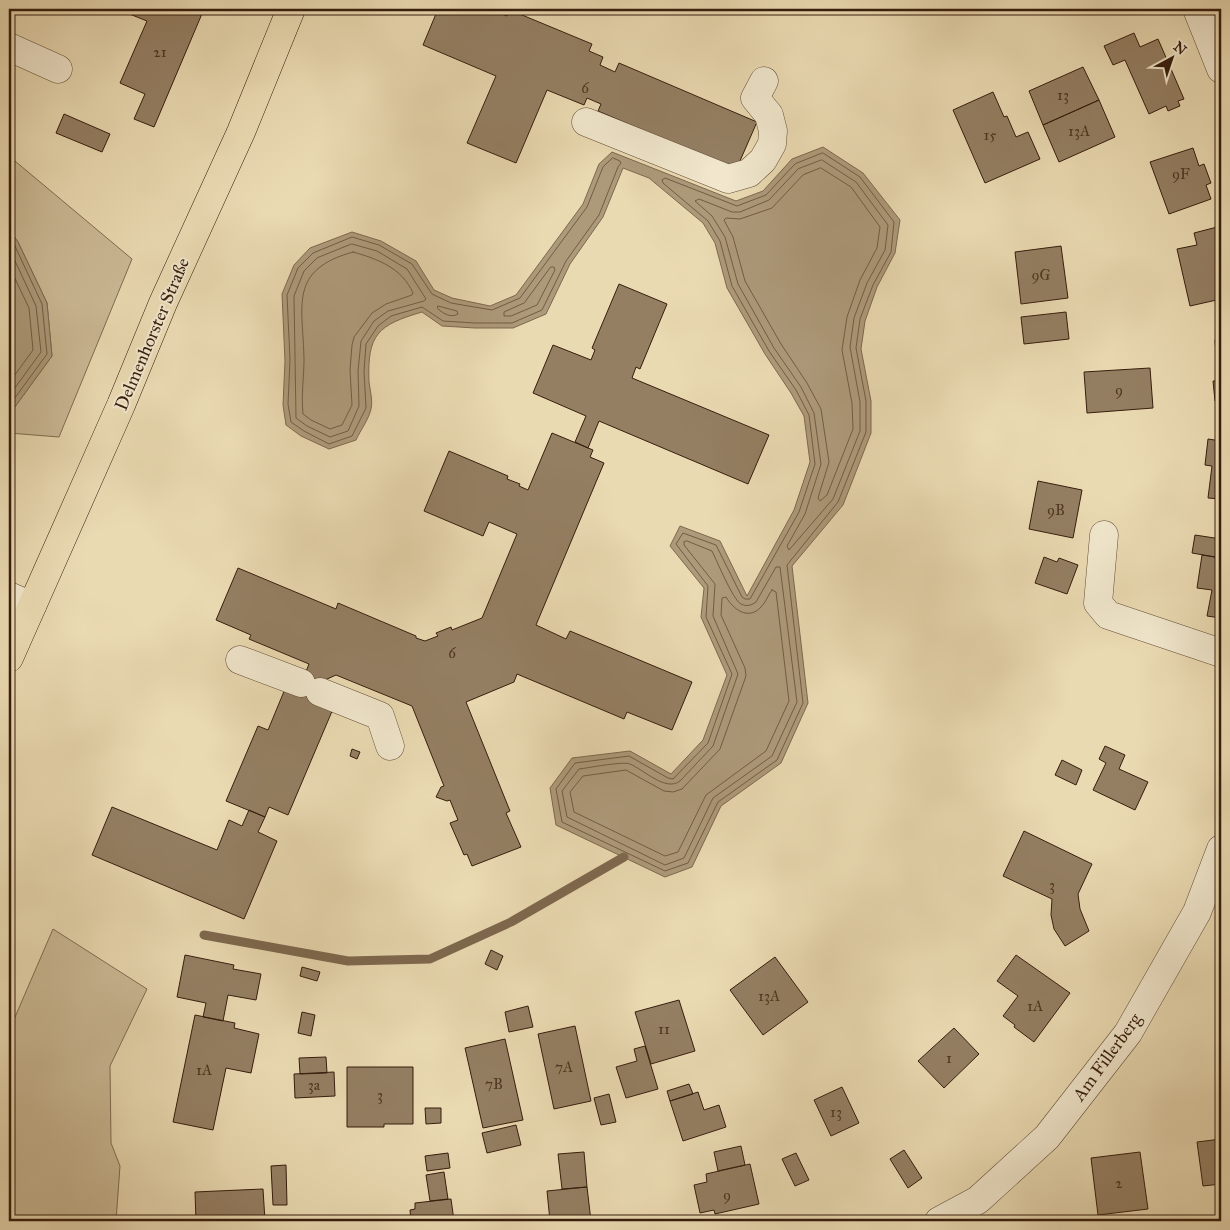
<svg xmlns="http://www.w3.org/2000/svg" width="1230" height="1230" font-family="'IM FELL Great Primer',serif">
<rect width="100%" height="100%" fill="#eadab2"/>
<filter id="stains"><feTurbulence type="fractalNoise" baseFrequency=".004" numOctaves="4"/><feColorMatrix values="0 0 0 0 .2 0 0 0 0 .09 0 0 0 0 .02 0 0 0 .5 -.17"/></filter>
<radialGradient id="worn" r=".72"><stop offset=".6" stop-color="#630" stop-opacity="0"/><stop offset="1" stop-color="#630" stop-opacity=".3"/></radialGradient>
<path fill="#cbba96" stroke="#806c52" d="M9,156L132,259L59,437L9,433V415L52,356L47,303L18,242L9,229Z
M53,929L147,989L110,1066L111,1143L120,1166L116,1221H9V1031Z"/>
<path fill="#ad9a7a" stroke="#7d684e" d="M823,147L863,173L900,220L895,253L877,287L865,321L861,349L871,401V433L843,505L792,566L808,703L781,763L721,806L692,867L665,877L556,825L550,788L572,758L630,751L671,774L703,740L727,675L701,617L704,588L670,546L680,526L720,541L747,596L794,510L810,462L804,416L791,393L765,354L727,288L715,243L703,223L649,178L623,168L603,217L570,264L546,314L513,328H475L442,326L422,312C378,325 367,334 369,382C370,390 373,401 371,409C369,419 360,431 356,440L329,449L301,436L286,425L283,405L285,361L282,294L294,265L310,248L352,232L381,241L416,261L434,290L452,298L490,306L516,295L583,204L599,164L612,152L736,201L763,191L792,159Z
M9,229L18,242L47,303L52,356L9,415Z"/>
<g fill="none" stroke-linecap="round" stroke-linejoin="round">
<path stroke="#725c44" stroke-width="1" d="M823,153L860,177L894,222L891,252L873,285L860,319L856,348L866,401V432L838,502L787,565L803,703L777,760L718,802L688,863L665,871L562,822L556,789L575,763L629,756L668,778L673,779L708,743L732,674L706,617L708,586L676,544L683,533L716,545L742,597L745,599H750L799,512L815,464L809,415L796,390L769,351L732,286L720,241L708,221L663,183L662,180L665,178L737,206L766,195L795,164Z
M613,158L620,161L621,163L618,167L599,215L566,261L542,310L512,323H475L443,321L422,307L391,316L378,326L366,344L364,371L366,408L352,436L329,444L304,431L291,422L288,404L290,360L287,295L298,268L313,253L352,237L379,245L412,264L432,294L451,303L492,310L520,298L587,207L603,167Z
M822,160L856,182L888,225L885,250L867,283L854,318L850,347L860,402V431L833,499L789,550L787,546L805,514L821,464L814,413L801,387L774,348L738,284L725,237L712,216L695,201L699,199L732,212H740L769,200L798,169Z
M821,168L851,187L880,227L877,248L860,280L847,317L842,350L852,403L853,429L827,495L820,501L818,498L829,462L821,409L807,383L781,344L745,281L733,237L724,220L726,218L740,219L772,208L803,175Z
M9,237L14,244L42,304L47,354L9,406
M352,244L377,251L407,269L426,299L424,301L388,311L374,321L361,341L358,371L359,406L348,431L330,437L307,426L296,418L294,296L304,271L317,258Z
M9,248L36,306L41,352L9,396
M353,252C378,259 402,268 413,293L412,295L386,304L372,313L354,337L352,345L350,370L352,405L342,425L330,429L311,420L303,414C301,395 304,377 304,359C303,305 288,270 353,252Z
M9,266L29,308L33,350L9,383
M551,267H554L555,270L537,305L511,316H504V312L524,303Z
M438,306L457,311L458,314C451,318 444,314 438,309Z
M687,541L712,551C717,561 733,600 741,604C747,607 752,605 756,602L776,567H780L797,702L772,756L713,798L684,858L665,865L567,817L562,791L579,769C588,768 623,761 630,764C644,770 666,792 680,781L713,746L738,674L713,616L715,584L684,545V542Z
M772,590L776,592L789,701L766,751L706,795L678,852L665,856L574,812L570,792L583,776L626,770L664,791L673,792L682,789L720,749L746,676L745,668L721,615L722,598L726,597C733,609 748,621 761,607C766,602 768,595 772,590Z"/>
<path stroke="#7d684e" stroke-width="9" d="M204,935L348,961L430,959L511,922L624,857"/>
</g>
<path fill="#947f63" stroke="#361d0d" d="M117,9H204L154,127L134,119L145,94L120,83L147,21Z
M438,9H490L507,16L510,10L592,44L589,51L603,57L600,65L615,72L619,63L757,122L736,170L598,111L601,104L587,98L584,105L547,90L516,163L467,143L496,76L423,45Z
M1134,33L1140,47L1158,39L1184,99L1178,101L1180,106L1168,111L1166,106L1149,114L1125,60L1113,65L1104,46Z
M1083,67L1099,100L1043,125L1029,91Z
M993,92L1004,117L1007,116L1016,137L1028,132L1040,159L985,183L953,110Z
M1099,100L1115,137L1059,162L1043,125Z
M64,114L110,134L102,152L56,133Z
M1193,148L1199,166L1204,164L1211,183L1206,185L1211,199L1169,214L1150,162Z
M1221,226V299L1190,306L1177,249L1197,245L1194,233Z
M1061,246L1068,298L1021,304L1015,252Z
M619,284L667,304L640,369L636,367L632,378L769,435L748,484L599,421L588,448L575,442L586,416L533,393L553,345L591,360L595,350L592,348Z
M1066,312L1069,339L1024,344L1021,317Z
M1221,339V418L1220,400L1215,401L1213,381H1218L1215,340Z
M1150,368L1153,408L1087,413L1084,372Z
M552,433L593,450L590,457L604,463L536,625L566,639L570,631L692,682L672,730L627,712L624,719L517,674L514,682L466,702L510,811L506,813L521,847L472,866L467,854L464,855L450,823L458,820L450,800L447,801L436,797L441,787L444,786L412,706L336,675L325,680L333,709L288,815L269,807L265,817L226,801L258,726L268,730L285,689L297,694L309,664L249,639L251,635L216,620L238,568L336,609L338,603L416,636V638L425,641L438,636L436,633L451,627L452,630L482,618L517,534L489,522L483,536L424,511L449,451L508,476L507,479L520,484L519,486L528,490Z
M1208,439L1221,441V499L1208,498L1212,466L1205,465Z
M1038,481L1082,490L1073,538L1029,529Z
M1195,535L1221,539V558L1192,553Z
M1202,555L1221,558V618L1207,616L1212,590L1197,588Z
M1044,557L1057,562L1059,558L1078,565L1067,594L1035,583Z
M1105,746L1125,755L1119,769L1148,782L1135,810L1093,790L1106,763L1099,759Z
M352,749L360,752L357,759L350,756Z
M1062,760L1082,770L1076,785L1055,775Z
M112,807L217,850L229,820L242,826L249,810L265,817L258,832L277,841L244,919L92,855Z
M1024,831L1092,864L1078,894L1080,909L1089,931L1065,946L1054,929L1051,915L1052,899L1003,876Z
M491,950L503,956L497,970L485,964Z
M185,955L234,965L233,969L261,974L256,1000L228,995L223,1021L203,1017L206,1003L177,997Z
M1016,955L1070,993L1034,1042L1014,1027L1015,1025L1003,1016L1018,996L997,981Z
M775,957L808,1002L763,1035L730,990Z
M302,967L320,972L317,981L300,976Z
M679,1000L695,1051L651,1064L635,1012Z
M528,1006L533,1027L509,1032L505,1012Z
M302,1012L315,1015L311,1036L298,1033Z
M195,1015L235,1023L234,1028L259,1034L251,1073L226,1068L213,1130L173,1122Z
M575,1026L591,1101L554,1109L538,1034Z
M954,1028L979,1054L944,1088L918,1061Z
M505,1039L523,1120L483,1128L465,1048Z
M645,1046L658,1089L626,1098L616,1067L637,1061L634,1049Z
M326,1057L327,1073L300,1074L299,1058Z
M347,1067H413V1124H384V1127H347Z
M334,1072L335,1096L295,1098L294,1074Z
M689,1084L693,1094L670,1101L667,1091Z
M842,1087L859,1123L831,1136L814,1100Z
M698,1092L704,1110L719,1105L726,1127L683,1141L670,1101Z
M609,1094L616,1122L601,1125L594,1098Z
M425,1108H441V1123L426,1124Z
M516,1125L521,1145L487,1153L482,1133Z
M1221,1139V1184L1203,1186L1197,1142Z
M741,1146L745,1165L718,1171L714,1152Z
M904,1150L922,1178L908,1188L890,1159Z
M584,1152L587,1187L562,1189L558,1154Z
M1140,1152L1148,1209L1098,1215L1091,1158Z
M448,1153L450,1168L427,1171L425,1156Z
M796,1153L809,1180L795,1186L782,1159Z
M750,1164L759,1204L715,1214L714,1210L700,1213L694,1185L707,1182L706,1174Z
M286,1165L287,1205H273L271,1166Z
M444,1172L448,1199L430,1201L426,1175Z
M587,1187L591,1221H550L547,1191Z
M263,1189L265,1221H196L195,1192Z
M451,1199L454,1221H411L410,1210L415,1209V1203Z"/>
<g fill="none" stroke-linecap="round" stroke-linejoin="round">
<g stroke="#634c36" stroke-width="29">
<path id="minor" d="M1197,9L1221,69
M9,47L58,69
M586,122L728,179L749,173L763,160L772,144L773,131L769,115L755,98L764,81
M1104,535L1098,603L1108,615L1221,653
M9,596L32,606
M240,660L301,683
M320,692L380,716L390,746
M939,1221L978,1200L1047,1137L1128,1033L1197,912L1221,849"/>
</g>
<g stroke="#361d0d" stroke-width="29">
<path id="major" d="M9,658L121,405L163,303L241,132L291,9"/>
</g>
<use href="#minor" stroke="#f1e7cd" stroke-width="28"/>
<use href="#major" stroke="#eadab2" stroke-width="28"/>
</g>
<g text-anchor="middle" stroke-width="4" stroke-linejoin="round" paint-order="stroke">
<g font-size="15" fill="#4e3622">
<text x="160" y="57">21</text>
<text x="585" y="93">6</text>
<text x="1063" y="100">13</text>
<text x="1079" y="136">13A</text>
<text x="990" y="140">15</text>
<text x="1181" y="179">9F</text>
<text x="1041" y="280">9G</text>
<text x="1119" y="395">9</text>
<text x="1056" y="515">9B</text>
<text x="452" y="658">6</text>
<text x="1052" y="890">3</text>
<text x="769" y="1001">13A</text>
<text x="1035" y="1011">1A</text>
<text x="664" y="1034">11</text>
<text x="949" y="1063">1</text>
<text x="564" y="1072">7A</text>
<text x="204" y="1075">1A</text>
<text x="494" y="1089">7B</text>
<text x="314" y="1090">3a</text>
<text x="380" y="1100">3</text>
<text x="836" y="1117">13</text>
<text x="1119" y="1188">2</text>
<text x="727" y="1200">9</text>
</g>
<g font-size="18" fill="#361d0d" stroke="#f1e7cd">
<text transform="translate(152 334) rotate(-67)" y="6">Delmenhorster Straße</text>
<text transform="translate(1107 1057) rotate(-54)" y="6">Am Fillerberg</text>
</g>
</g>
<rect width="1230" height="1230" fill="none" stroke="#eadab2" stroke-width="30"/>
<rect x="10" y="10" width="1210" height="1210" fill="none" stroke="#361d0d" stroke-width="2.5"/>
<rect x="15" y="15" width="1200" height="1200" fill="none" stroke="#361d0d"/>
<g transform="translate(1172 58) rotate(40)" stroke="#f1e7cd" stroke-width="4" paint-order="stroke">
<path d="M0-4L9 19L0 12L-9 19Z" fill="#361d0d"/>
<text y="-8" font-size="14" font-weight="bold" text-anchor="middle" fill="#361d0d">N</text>
</g>
<rect width="100%" height="100%" filter="url(#stains)"/>
<rect width="100%" height="100%" fill="url(#worn)"/>
</svg>
